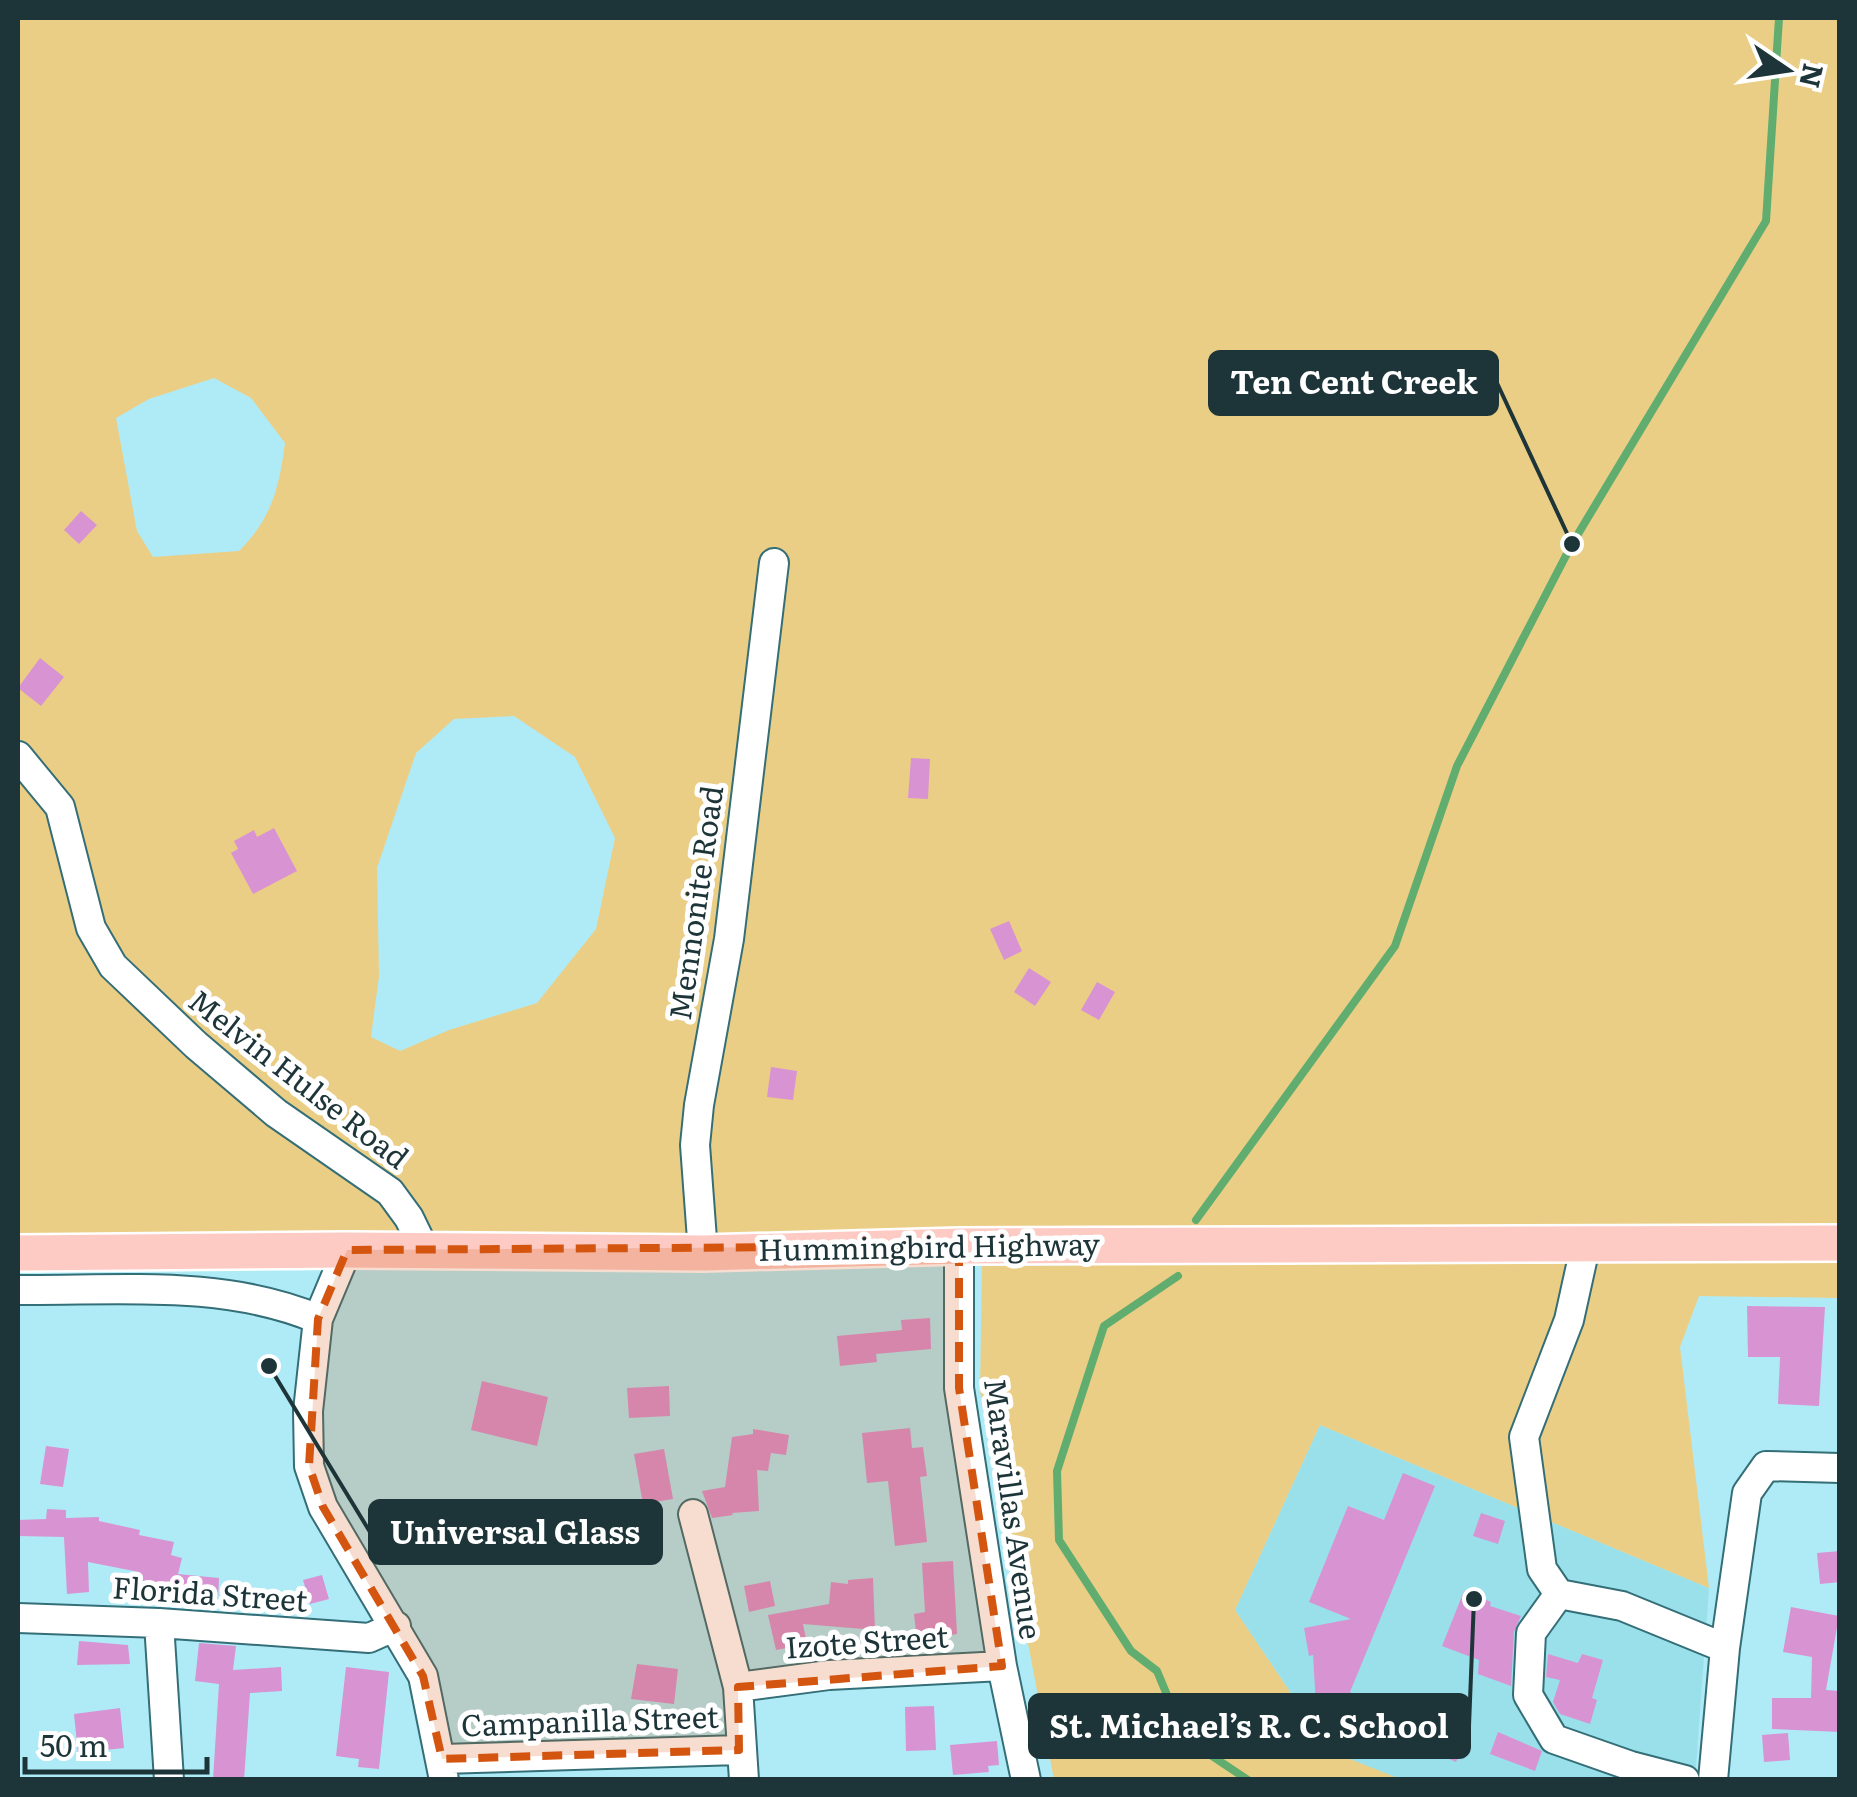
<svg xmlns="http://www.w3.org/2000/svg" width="1857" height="1797" font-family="Literata,serif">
<rect width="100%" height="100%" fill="#afebf6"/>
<path fill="#99e0ea" d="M1320,1425L1709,1588L1695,1779H1399L1330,1751L1235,1610Z"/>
<path fill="#ebce85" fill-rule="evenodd" d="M18,18H1839V1231L18,1238ZM214,378L251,398L285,443C279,488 272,518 239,551L153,557L137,531L116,418L149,399ZM514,716L575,757L615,838L596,929L537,1003L449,1030L400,1051L371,1037L379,976L377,868L416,753L454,719Z
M1394,1262H1839L1840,1298L1699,1296L1680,1347L1709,1588L1320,1425L1235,1610L1330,1751L1400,1779L1054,1780L980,1391L982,1266Z"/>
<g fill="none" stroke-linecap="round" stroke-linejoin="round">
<path stroke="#61ad70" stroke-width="8" d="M1196,1220L1395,946L1457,766L1572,544L1766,221L1779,18
M1178,1276L1104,1326L1057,1471L1059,1540L1131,1651L1157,1671L1185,1738L1248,1780"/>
</g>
<path fill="#d893d3" d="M81,511L97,525L79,544L64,530Z
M40,658L64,677L41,706L18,688Z
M911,758L930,759L928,799L908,798Z
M274,828L297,871L253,894L231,853L238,849L234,841L254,830L257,837Z
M1009,921L1022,951L1004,960L990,929Z
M1029,968L1051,982L1035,1006L1014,992Z
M1097,982L1115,992L1099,1020L1081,1010Z
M771,1067L797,1071L793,1100L767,1097Z
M1747,1306L1825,1307L1819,1406L1778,1404L1780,1357H1748Z
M930,1318L931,1349L876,1354L877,1362L840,1366L837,1336L902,1330L901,1320Z
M482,1381L548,1397L537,1446L471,1430Z
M669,1386L670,1416L629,1418L627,1388Z
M910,1428L912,1448L923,1447L927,1476L920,1477L927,1542L895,1546L888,1481L867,1483L862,1433Z
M753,1429L789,1435L786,1455L771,1453L768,1471L757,1470L759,1511L732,1513L733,1515L712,1518L702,1491L725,1487L732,1437L753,1434Z
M46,1446L69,1449L63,1487L40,1484Z
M664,1449L673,1499L643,1504L634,1454Z
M1403,1473L1435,1486L1350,1692L1400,1714L1405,1702L1470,1730L1456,1762L1324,1704L1316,1705L1313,1655L1309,1656L1304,1628L1351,1619L1309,1602L1348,1506L1384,1520Z
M47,1509L66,1510V1518L99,1517V1521L140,1530L139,1535L174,1542L171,1555L182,1558L178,1574L219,1578L218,1600L177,1599L176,1604L134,1597L139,1572L88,1562L89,1592L67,1594L64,1537L18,1536V1520L46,1519Z
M1481,1513L1505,1521L1498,1544L1473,1536Z
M1840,1551V1582L1820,1584L1817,1553Z
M953,1561L957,1634L917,1640L914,1614L925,1612L922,1563Z
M322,1575L329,1599L310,1604L303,1580Z
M873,1578L875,1630L803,1624L807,1644L776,1650L768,1615L829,1604L831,1582L848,1584V1580Z
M770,1581L775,1606L749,1612L744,1586Z
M1464,1591L1491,1602L1490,1606L1521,1616L1514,1632L1511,1686L1478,1674L1479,1660L1442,1646Z
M1791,1607L1839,1616L1826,1690L1840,1691V1732L1772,1729V1698H1811L1812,1657L1783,1652Z
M79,1641L128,1645L130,1664L77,1665Z
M199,1643L236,1646L233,1670L281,1667L282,1691L250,1693L244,1780H213L219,1684L195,1681Z
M1548,1654L1578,1663L1582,1654L1603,1660L1592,1698L1597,1700L1590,1724L1560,1714L1553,1702L1560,1680L1546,1677Z
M637,1664L678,1669L674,1704L631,1699Z
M346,1667L389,1672L379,1769L358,1767L359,1759L336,1756Z
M934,1706L936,1750L906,1751L905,1707Z
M120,1708L124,1748L78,1753L74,1714Z
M1498,1732L1542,1751L1535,1771L1490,1754Z
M1788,1733L1790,1760L1764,1762L1762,1735Z
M997,1741L999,1765L988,1766L989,1772L953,1775L950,1745Z"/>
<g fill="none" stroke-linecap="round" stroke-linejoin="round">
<g stroke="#346e77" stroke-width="32">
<path id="minor" d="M18,756L60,807L91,928L113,966L196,1045L276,1113L390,1192L409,1218L425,1251
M959,1246V1388L1002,1666L1026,1780
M347,1250L318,1319L308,1411L309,1466L323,1507L423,1676L444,1780
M703,1253L695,1145L699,1105L729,939L774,563
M18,1290C118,1291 223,1279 318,1319
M693,1514L738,1687L744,1780
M1559,1594L1542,1569L1524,1437L1569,1320L1586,1243
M18,1618L159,1623L369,1638L396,1626
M159,1623L169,1780
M738,1687L829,1675L1002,1666
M442,1759L739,1750
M1685,1780L1631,1766L1554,1739L1528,1695L1531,1633L1559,1594L1622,1606L1725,1648
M1713,1780L1725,1648L1747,1493L1766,1466L1840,1468"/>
</g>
<g stroke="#fff" stroke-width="40">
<path id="major" d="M18,1253L347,1250L703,1253L959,1246L1840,1243"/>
</g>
<use href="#minor" stroke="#fff" stroke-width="28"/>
<use href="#major" stroke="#fdcbc4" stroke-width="35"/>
</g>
<path fill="#d45510" fill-opacity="0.2" stroke="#d45510" stroke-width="8" stroke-dasharray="20 12" stroke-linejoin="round" d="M959,1246V1388L1002,1666L738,1687L739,1750L442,1759L423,1676L323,1507L309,1466L318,1319L347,1250Z"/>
<g text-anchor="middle" stroke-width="10" stroke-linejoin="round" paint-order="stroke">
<g font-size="30" fill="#1d3539" stroke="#fff">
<text transform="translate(697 903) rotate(-82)" y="10">Mennonite Road</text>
<text transform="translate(298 1080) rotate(38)" y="10">Melvin Hulse Road</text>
<text transform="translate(929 1248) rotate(-1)" y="10">Hummingbird Highway</text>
<text transform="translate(1012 1509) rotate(82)" y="10">Maravillas Avenue</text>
<text transform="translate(210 1595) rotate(4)" y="10">Florida Street</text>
<text transform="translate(867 1643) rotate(-4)" y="10">Izote Street</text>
<text transform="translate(590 1722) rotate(-2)" y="10">Campanilla Street</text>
</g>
</g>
<path fill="none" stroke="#1d3539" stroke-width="4" d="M1572 544L1497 383M269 1366L370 1532M1474 1599L1469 1726"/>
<g fill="#1d3539" stroke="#fff" stroke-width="4">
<circle cx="1572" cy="544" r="10"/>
<circle cx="269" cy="1366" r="10"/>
<circle cx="1474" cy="1599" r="10"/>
</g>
<g fill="#1d3539" stroke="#1d3539" stroke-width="4">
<rect x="1210" y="352" width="287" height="62" rx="10"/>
<rect x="370" y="1501" width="291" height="62" rx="10"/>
<rect x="1030" y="1695" width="439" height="62" rx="10"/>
</g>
<g font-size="32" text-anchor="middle" font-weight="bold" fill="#fff">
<text x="1354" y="394">Ten Cent Creek</text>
<text x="515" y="1544">Universal Glass</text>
<text x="1249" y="1738">St. Michael’s R. C. School</text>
</g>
<rect width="1857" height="1797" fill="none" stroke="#1d3539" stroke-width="40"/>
<g transform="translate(1787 70) rotate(103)" stroke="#ffffff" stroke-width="8" paint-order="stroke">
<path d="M0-8L18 38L0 25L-18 38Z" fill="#1d3539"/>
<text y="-15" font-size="28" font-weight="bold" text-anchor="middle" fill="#1d3539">N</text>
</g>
<path d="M25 1757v15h182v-15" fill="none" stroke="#1d3539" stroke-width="5"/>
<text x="40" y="1757" font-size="30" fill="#1d3539" stroke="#ffffff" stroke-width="8" paint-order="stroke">50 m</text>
</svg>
